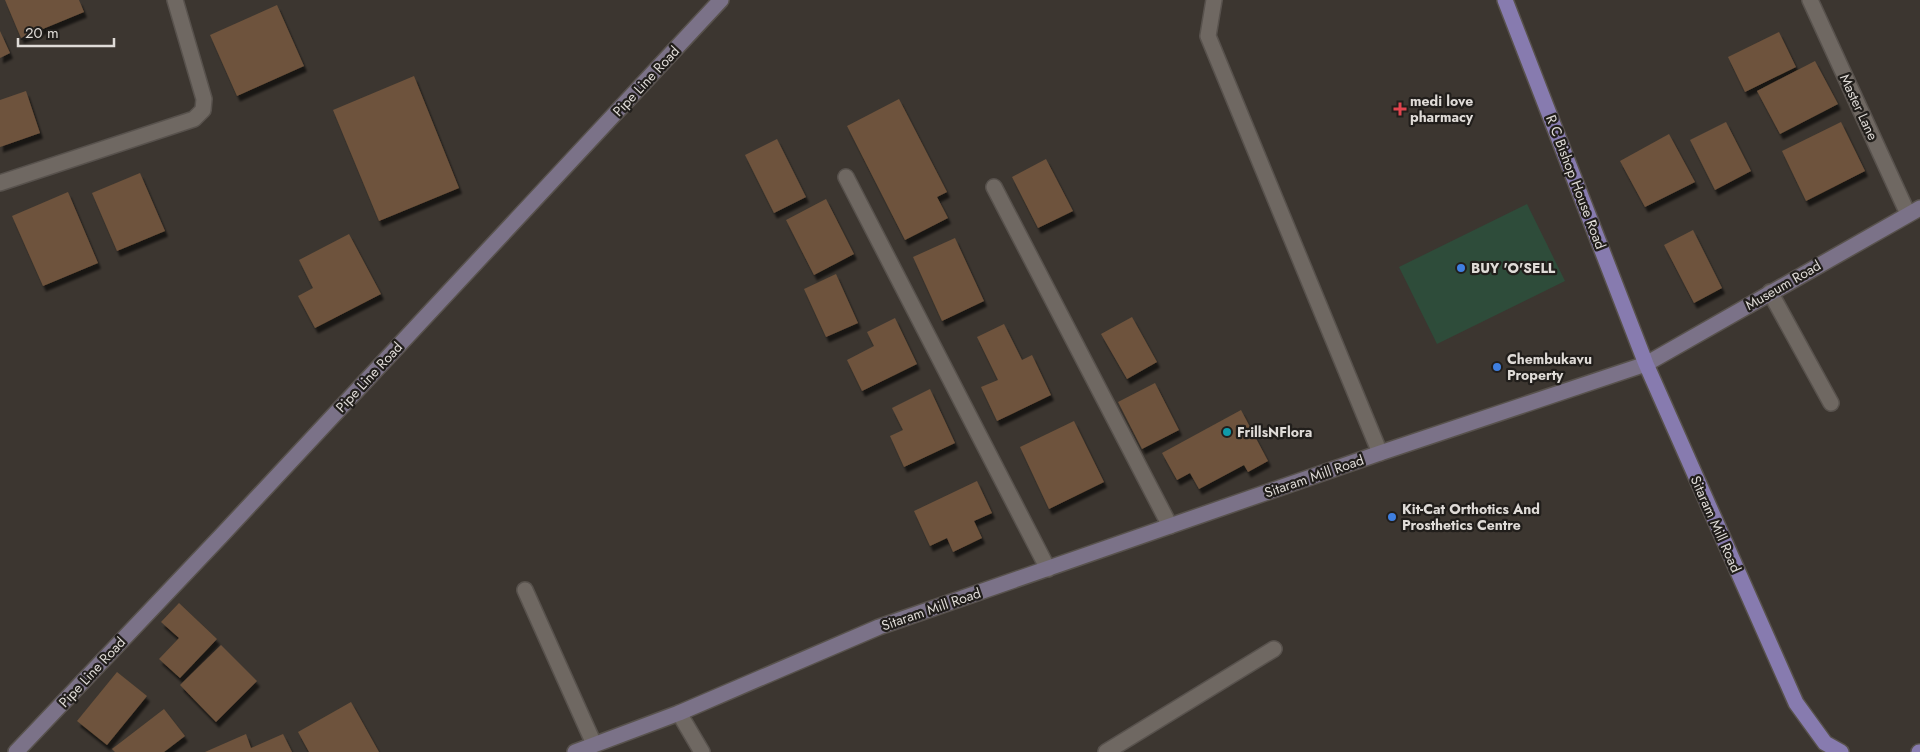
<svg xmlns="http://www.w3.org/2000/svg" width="1920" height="752" font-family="Jost,sans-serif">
<defs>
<filter id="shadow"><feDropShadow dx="3" dy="5.5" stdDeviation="1" flood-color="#0009"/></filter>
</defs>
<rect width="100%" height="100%" fill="#3c3630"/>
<path fill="#2e4c3a" d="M1527,204L1565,281L1437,344L1399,267Z"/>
<path fill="#6e533c" filter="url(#shadow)" d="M5,0H79L84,12L21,38Z
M277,5L304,66L237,96L210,35Z
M0,31L10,53L0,58Z
M1779,32L1796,67L1745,92L1728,57Z
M1815,61L1838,104L1780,134L1757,91Z
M414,76L459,188L379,221L333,110Z
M26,91L40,133L0,147V100Z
M899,99L947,192L937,197L948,218L905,240L847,126Z
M1726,122L1751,171L1715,190L1690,140Z
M1841,122L1865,171L1806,201L1782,151Z
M1669,134L1695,182L1645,207L1620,161Z
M777,139L806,197L774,213L745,155Z
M1046,159L1073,211L1038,228L1012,177Z
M140,173L165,231L117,251L92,193Z
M68,192L98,263L43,286L12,216Z
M826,199L854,254L814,275L786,220Z
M1693,230L1722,288L1694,303L1664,245Z
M349,234L381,294L315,328L298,296L313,288L299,260Z
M955,238L984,301L942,321L913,257Z
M836,274L858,323L826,337L804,289Z
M1132,317L1157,362L1127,379L1101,334Z
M895,318L917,364L862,391L847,360L874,346L867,332Z
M1004,324L1022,360L1032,355L1051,395L997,421L981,387L998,380L977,337Z
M1155,383L1179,430L1142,449L1118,402Z
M930,389L955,443L904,467L890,436L903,430L892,408Z
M1241,410L1268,461L1248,472L1244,465L1199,489L1190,473L1177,480L1162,453Z
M1074,421L1104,482L1049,509L1020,447Z
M977,481L992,513L974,521L982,538L953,552L947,538L930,546L914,511Z
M179,603L217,639L180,678L159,659L179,638L161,622Z
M221,645L257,681L216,722L180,685Z
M117,672L147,696L107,745L77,721Z
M351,702L379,752H309L298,732Z
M164,709L185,736L164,752H115L112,749Z
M246,734L251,748L283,734L292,752H205Z"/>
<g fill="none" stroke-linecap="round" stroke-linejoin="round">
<g stroke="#58524d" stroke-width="18">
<path id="lane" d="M846,177L1048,569
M1770,292L1831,403
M525,590L594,744"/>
</g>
<g stroke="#58524d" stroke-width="18">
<path id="street" d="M1214,0L1208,36L1380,453
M1810,0L1908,214
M0,183L194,119L203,110L204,99L175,0
M994,187L1170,526
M679,713L702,752
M1106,752L1274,649"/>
</g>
<g stroke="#58524d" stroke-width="18">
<path id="secondary" d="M16,752L221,536L721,0
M575,752L679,713L879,627L1380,453L1646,364L1920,208"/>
</g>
<g stroke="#58524d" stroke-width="18">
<path id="primary" d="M1505,0L1646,364L1796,703L1825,743L1841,752
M1919,752H1920"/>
</g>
<use href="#lane" stroke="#6f6862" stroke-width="15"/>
<use href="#street" stroke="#6f6862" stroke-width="15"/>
<use href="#secondary" stroke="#7b7288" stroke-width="15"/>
<use href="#primary" stroke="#877baf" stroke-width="15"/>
</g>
<path fill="#e0444e" stroke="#211e1b" stroke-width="2" d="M1397.5 101.5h5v5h5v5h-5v5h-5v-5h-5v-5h5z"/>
<g fill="#3f7fe0" stroke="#211e1b" stroke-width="2">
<circle cx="1461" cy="268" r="5"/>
<circle cx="1497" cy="367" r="5"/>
<circle cx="1392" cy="517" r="5"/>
</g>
<circle fill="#0f9aa8" stroke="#211e1b" stroke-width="2" cx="1227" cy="432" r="5"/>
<g text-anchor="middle" stroke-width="4.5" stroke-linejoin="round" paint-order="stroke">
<g font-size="14" fill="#dfdbd7" stroke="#211e1b">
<text transform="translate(646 81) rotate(-47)" y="5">Pipe Line Road</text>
<text transform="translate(1859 107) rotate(65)" y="5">Master Lane</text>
<text transform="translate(1576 182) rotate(69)" y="5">R C Bishop House Road</text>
<text transform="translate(1783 285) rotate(-30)" y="5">Museum Road</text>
<text transform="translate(369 377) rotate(-47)" y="5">Pipe Line Road</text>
<text transform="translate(1314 476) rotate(-19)" y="5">Sitaram Mill Road</text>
<text transform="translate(1716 524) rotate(66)" y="5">Sitaram Mill Road</text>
<text transform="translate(931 609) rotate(-19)" y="5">Sitaram Mill Road</text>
<text transform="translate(92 672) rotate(-47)" y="5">Pipe Line Road</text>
</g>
<g font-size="14" font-weight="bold" fill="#dfdbd7" stroke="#211e1b" text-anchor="start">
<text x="1410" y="106">medi love<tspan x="1410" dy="16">pharmacy</tspan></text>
<text x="1471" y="273">BUY 'O'SELL</text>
<text x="1507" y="364">Chembukavu<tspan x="1507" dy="16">Property</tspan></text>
<text x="1237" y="437">FrillsNFlora</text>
<text x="1402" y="514">Kit-Cat Orthotics And<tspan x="1402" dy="16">Prosthetics Centre</tspan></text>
</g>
</g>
<path d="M18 38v8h96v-8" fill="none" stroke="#dfdbd7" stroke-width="2.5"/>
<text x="25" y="38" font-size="15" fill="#dfdbd7" stroke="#211e1b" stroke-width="4" paint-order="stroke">20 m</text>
</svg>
